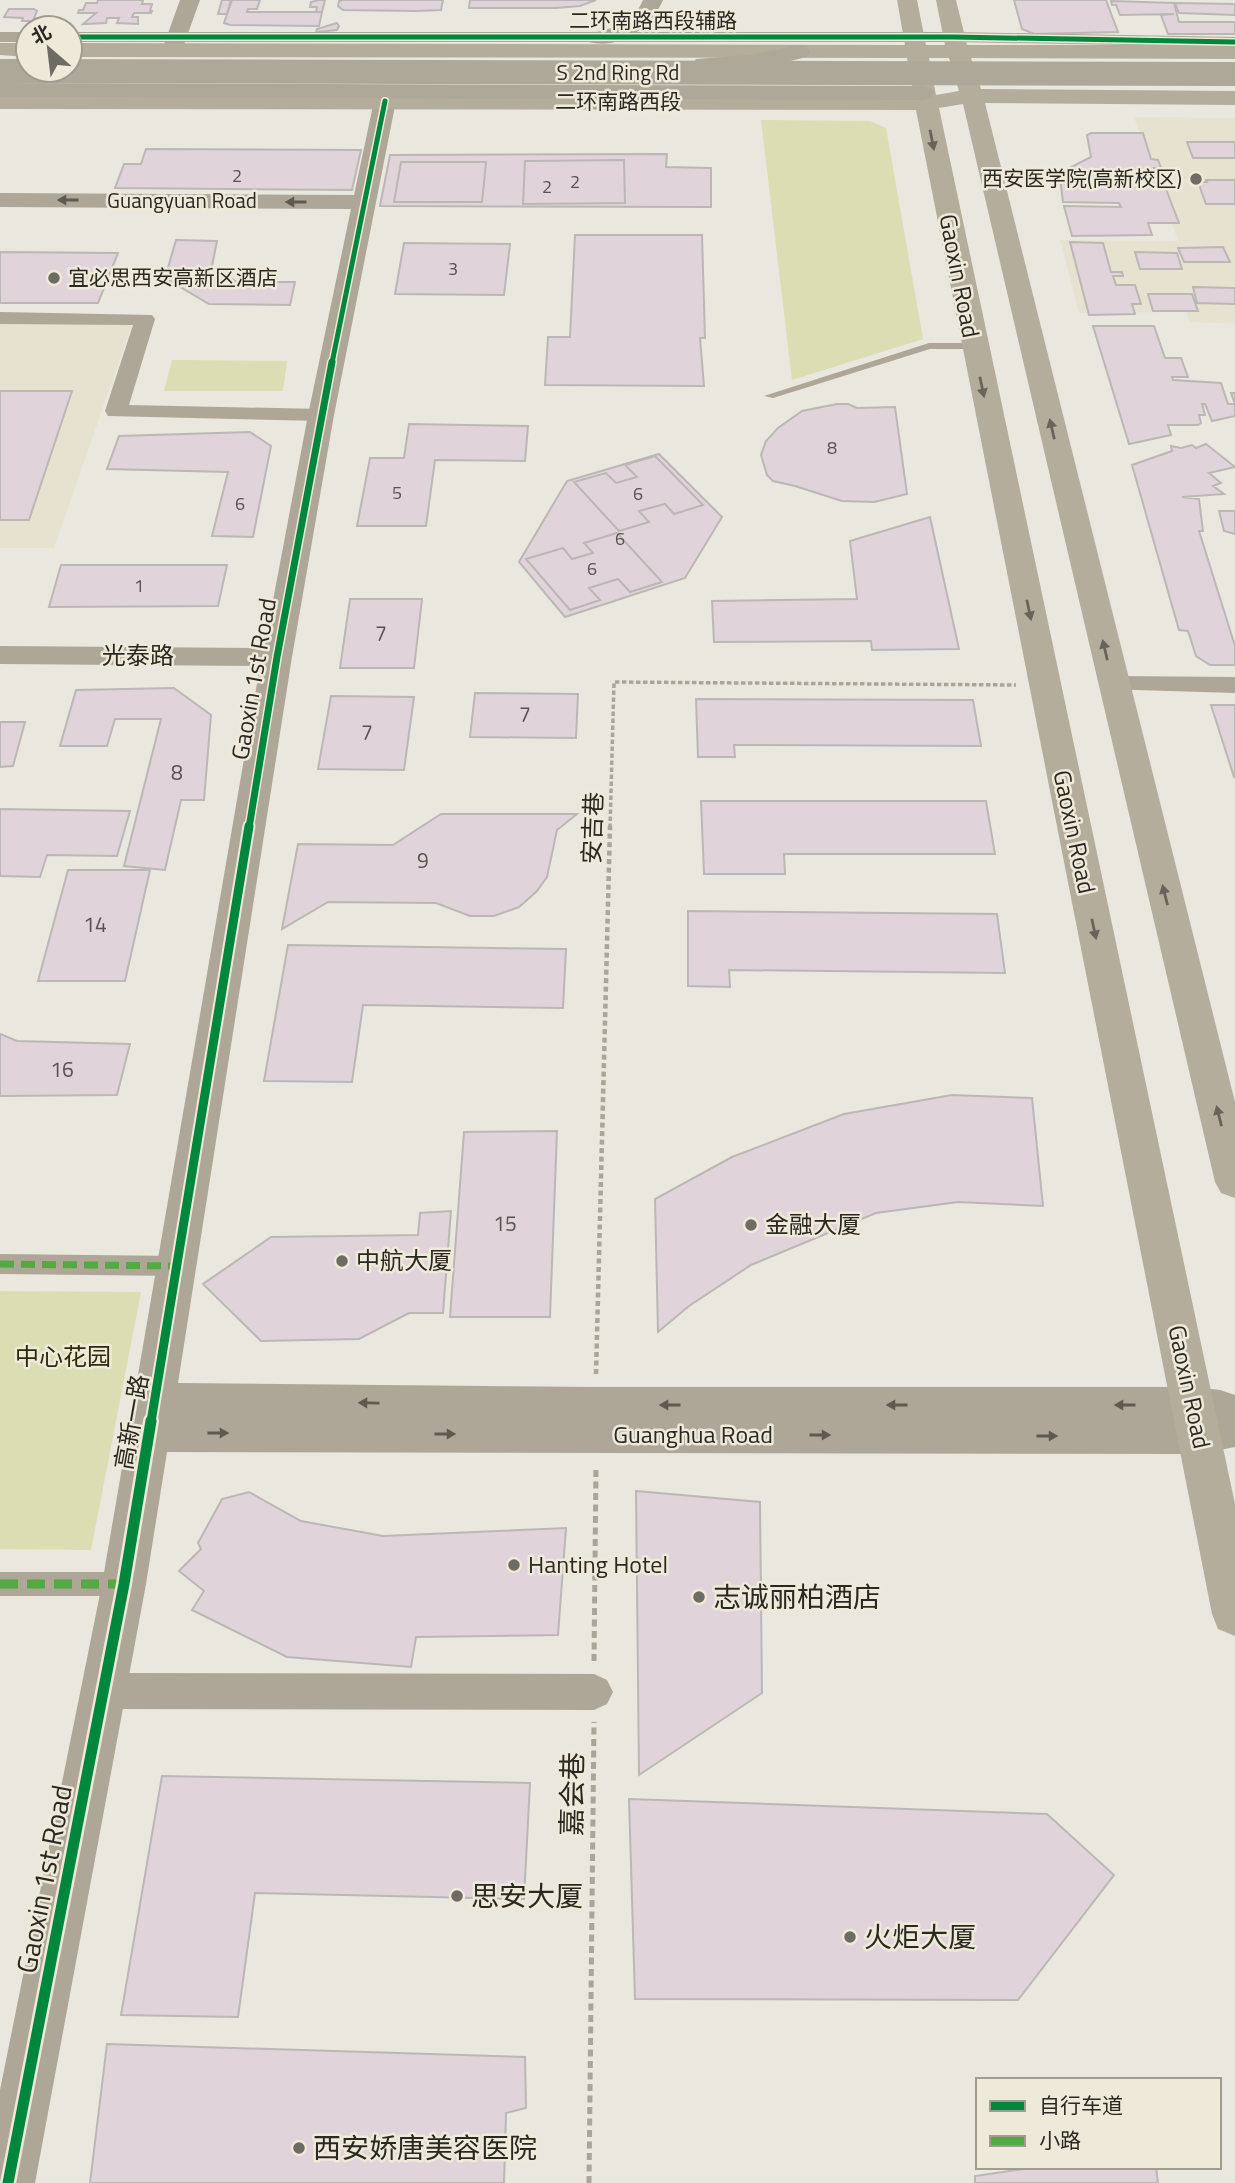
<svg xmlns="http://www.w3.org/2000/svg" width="1235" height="2183" font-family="'Titillium Web','Noto Sans SC',sans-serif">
<rect width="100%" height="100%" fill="#eae7de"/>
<path fill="#e7e2d0" d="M1134,117L1235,118V324L1190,322L1186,312L1079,313L1060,240L1178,241Z
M0,324H132L54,548H0Z"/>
<path fill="#dbddb3" d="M761,120L870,121L886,128L923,339L792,380Z
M172,360L287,361L283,391H164Z
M0,1291L141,1292L91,1550L0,1549Z"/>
<path fill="#e1d3da" stroke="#bbb7b5" stroke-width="2" d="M98,0H143L142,4H152L150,11H152L151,13H134L132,17H138V24L117,23L119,18H107L106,23L83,24L96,13H78L79,10H83L86,3H97Z
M222,0H231L227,14H218Z
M232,0H260L257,9H248L247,12H322L319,26L230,25L224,23Z
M319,0H325L322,12H316L317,7H310L311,2Z
M343,0H443L441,10L415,11L343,10L338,6L339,1Z
M470,0H596L580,6L556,8H469Z
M1014,0H1106L1118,32L1034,34L1022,29Z
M1111,1L1174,3L1179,22H1235V34H1168L1161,15L1174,14L1120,15L1116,5H1112Z
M1175,3L1235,4V15L1179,13Z
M9,9H34L37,11L33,21H22L23,18L4,17Z
M337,23L339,26L337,30L316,32L317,29Z
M1091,133H1143L1151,159L1158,160L1161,168H1154L1156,175L1161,176L1179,223H1148L1152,235L1072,236L1064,206L1121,207L1119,203L1063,202L1060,178L1066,175L1062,173L1067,169L1091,157L1087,135Z
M1187,142H1235V158H1193Z
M146,149L361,150L352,190L115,188L124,164H141Z
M667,154L666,167L711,168V207L380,206L390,155Z
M624,160L625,203L523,204L525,161Z
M401,162H486L482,202H394Z
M1206,180H1235V204H1206L1198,182H1207Z
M575,235H702L705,338H700L704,386L545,385L548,337H570Z
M176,240L217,241L212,266L237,282H295L290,305L209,304L165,278Z
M1070,242L1103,243L1111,272H1122L1123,276H1113L1116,285H1135L1141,304H1132L1135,314L1089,315Z
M404,243L510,244L504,295L395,294Z
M1223,247L1230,262H1184L1178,248Z
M0,252L118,253L98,303H0Z
M1135,252L1177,253L1182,269H1140Z
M1193,287L1235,288V304L1197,303Z
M1148,294H1192L1198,311H1153Z
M1093,326H1154L1165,358H1181L1188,377H1172L1173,380L1221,383L1228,404H1235L1231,393H1235V416L1212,421L1205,404H1202L1205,415H1199L1201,423L1198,425H1168L1171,435L1129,444Z
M0,391H72L29,520H0Z
M837,404H848L857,408L895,407L907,494L874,502L842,501L795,486L773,481L767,475L761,455L766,441L778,428L802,411Z
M409,424L528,426L525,461L435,460L426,526H357L370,458H404Z
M250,432L271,446L253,537L212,536L228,472L107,469L119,436Z
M1206,444L1235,467L1209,473L1221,483L1213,486L1224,494L1182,497L1199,499L1203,531H1199L1235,646V665H1210L1196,656L1188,631L1179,630L1132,465L1172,451L1171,446L1181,448L1192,445L1196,448Z
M659,454L722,517L685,578L565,617L519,562L567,481Z
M655,456L703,505L674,514L665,504L639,511L649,522L619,531L574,482L606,473L616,483L637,477L625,465Z
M1219,511H1235V534L1224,531Z
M930,517L959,649L872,650L871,641L714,642L712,601L857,599L850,541Z
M617,533L662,582L630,592L618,579L589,588L600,600L570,610L526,559L563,548L572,559L593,553L584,543Z
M61,565H227L218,606L49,607Z
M350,599H422L414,668H340Z
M174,688L211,715L204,800H181L165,870L124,866L161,719H115L107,746H60L76,690Z
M475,693L578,694L576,738L470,737Z
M331,696L414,697L404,770L318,769Z
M696,699L973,700L981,746L734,745L735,757H698Z
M1211,705H1235V777H1234Z
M0,722H25L13,766L0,767Z
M701,801H986L995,854H784L785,874H704Z
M0,809L130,811L117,856L47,855L40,877L0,876Z
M441,814H577L557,830L547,877L537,891L519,907L494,916H470L436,903L328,902L282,929L298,844L393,845Z
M68,870H150L125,981H38Z
M688,911L997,914L1005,973L729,970L730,987L688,986Z
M288,945L566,949L563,1008L363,1005L352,1082L264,1081Z
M0,1034L17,1041L130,1044L117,1095L0,1096Z
M952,1095L1032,1098L1043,1206L958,1202L876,1213L751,1265L689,1306L658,1332L655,1199L732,1157L844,1114Z
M557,1131L550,1317H450L464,1132Z
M451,1211L443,1313H409L359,1339L261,1341L203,1284L271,1237L418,1235L420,1213Z
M636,1491L760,1502L762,1693L639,1775Z
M249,1492L301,1521L383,1536L566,1528L558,1635L416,1637L411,1667L287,1657L192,1610L204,1591L179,1571L201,1549L198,1543L222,1499Z
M162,1776L530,1783L524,1899L255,1893L238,2017L121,2015Z
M629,1799L1047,1814L1114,1875L1018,2000L635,1999Z
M107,2044L525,2057L526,2108L506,2113L504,2183H90Z
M1038,2167H1156L1158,2183H975V2176Z"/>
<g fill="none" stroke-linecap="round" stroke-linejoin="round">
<path stroke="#aaa599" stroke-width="3.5" stroke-dasharray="4.5 2.5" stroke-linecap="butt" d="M610,828L614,682L1016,685"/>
<path stroke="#aaa599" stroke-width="4.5" stroke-dasharray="5 3.5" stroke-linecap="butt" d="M596,1374L610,826"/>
<path stroke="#aaa599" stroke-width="5" stroke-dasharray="7 4.5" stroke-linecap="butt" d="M594,1661L596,1466
M589,2183L594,1722"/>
<path fill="#aea696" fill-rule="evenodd" d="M929,343H974L979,346L974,349H930L773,398L764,396Z"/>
<path fill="#aea696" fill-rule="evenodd" d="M0,1254L178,1256L187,1259L190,1266L187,1273L178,1276L0,1274Z
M0,1572H124L134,1575L138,1584L134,1593L124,1596H0Z"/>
<path fill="#aea696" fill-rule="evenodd" d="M0,32H28V42H0Z
M70,32H954L1235,37V47L954,42H70Z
M0,312L152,315L155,319L129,405L321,409L329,410L332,415L329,420L321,421L108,416L105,411L133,325L0,324Z
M1113,676L1235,677V693L1104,689L1101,684L1104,679Z
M104,1673L594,1674L607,1680L613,1692L607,1704L594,1710L104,1709L91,1703L85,1691L91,1679Z"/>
<path fill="#aea696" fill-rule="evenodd" d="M180,0H200L182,50L179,54H165L162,50Z
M643,0H663C651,28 620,50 589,42L586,38L589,34C613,28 632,25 643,0Z
M385,95L393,96L396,101L334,415L292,657L178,1383L595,1387H1193L1220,1390L1235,1395V1447L1199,1454L167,1452L146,1584L35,2183H0V2090L102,1584L260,666L0,664V646L264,648L308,415L351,209L0,207V193L354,195L374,101L377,96Z"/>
<path fill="#b4ad9c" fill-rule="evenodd" d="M897,0H917L926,45H945L936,0H956L967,45H1235V59L971,58L981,89L1235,91V105L985,103L1235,1102V1198L1221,1193L1215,1182L963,104L939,108L1235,1504V1636L1218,1629L1212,1614L916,110L0,109V95L914,96L907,58L70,57V43L905,45ZM929,58H949L959,91L936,95Z
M0,43H28V57L0,55Z"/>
<path fill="#aea899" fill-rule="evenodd" d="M799,45L807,47L810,52L807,57C773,65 730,77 696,69L693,64L696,59L750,55Z
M0,83L923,86L931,88L934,93L931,98L923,100L0,97Z"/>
<path stroke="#aea899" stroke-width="24" d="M0,71L1235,74"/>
<path stroke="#53aa43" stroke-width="7" stroke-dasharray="14 7" stroke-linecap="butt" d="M0,1264L178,1266"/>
<path stroke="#53aa43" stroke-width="9" stroke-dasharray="18 9" stroke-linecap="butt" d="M0,1584H124"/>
<g stroke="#efe9d9" stroke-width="8">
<path id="cycleway-far3" d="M70,37H954L1235,42
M332,363L385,101"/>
</g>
<g stroke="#efe9d9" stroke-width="10">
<path id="cycleway-far2" d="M249,828L277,657L332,362"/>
</g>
<g stroke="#efe9d9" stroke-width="13">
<path id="cycleway-far1" d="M151,1422L249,826"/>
</g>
<g stroke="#efe9d9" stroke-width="16">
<path id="cycleway" d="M8,2183L124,1584L151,1421"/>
</g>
<use href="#cycleway-far3" stroke="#00873e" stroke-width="5"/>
<use href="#cycleway-far2" stroke="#00873e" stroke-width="7"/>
<use href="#cycleway-far1" stroke="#00873e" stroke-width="9"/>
<use href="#cycleway" stroke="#00873e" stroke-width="11"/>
</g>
<defs><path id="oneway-solid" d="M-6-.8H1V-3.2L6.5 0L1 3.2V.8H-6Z" transform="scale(1.75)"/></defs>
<g fill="#686459">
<use href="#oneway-solid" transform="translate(932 140) rotate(79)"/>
<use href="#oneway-solid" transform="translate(982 387) rotate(78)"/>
<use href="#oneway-solid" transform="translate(1052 429) rotate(-103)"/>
<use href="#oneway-solid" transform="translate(1029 610) rotate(78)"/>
<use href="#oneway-solid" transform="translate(1105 650) rotate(-103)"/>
<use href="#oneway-solid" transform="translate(1165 895) rotate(-104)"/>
<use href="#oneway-solid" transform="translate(1094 929) rotate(78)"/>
<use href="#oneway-solid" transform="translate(1219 1116) rotate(-104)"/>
</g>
<g fill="#5f5a50">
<use href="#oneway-solid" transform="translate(68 200) rotate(-180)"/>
<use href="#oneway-solid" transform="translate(296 202) rotate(-180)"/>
<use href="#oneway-solid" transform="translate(369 1403) rotate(-179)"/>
<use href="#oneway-solid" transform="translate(670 1405) rotate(180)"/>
<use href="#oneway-solid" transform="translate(897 1405) rotate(180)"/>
<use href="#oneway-solid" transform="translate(1125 1405) rotate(180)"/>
<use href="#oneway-solid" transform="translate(218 1433)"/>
<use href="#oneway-solid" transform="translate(445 1434)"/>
<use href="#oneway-solid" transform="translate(820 1435)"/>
<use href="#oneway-solid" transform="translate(1047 1436)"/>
</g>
<g fill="#6d6b64" stroke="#efe9d9" stroke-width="2.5">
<circle cx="1196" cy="179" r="7"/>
<circle cx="54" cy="278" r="7"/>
<circle cx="751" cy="1225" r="7"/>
<circle cx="342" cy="1261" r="7"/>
<circle cx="514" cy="1565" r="7"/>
<circle cx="699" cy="1597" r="7"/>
<circle cx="457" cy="1896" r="7"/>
<circle cx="850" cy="1937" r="7"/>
<circle cx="299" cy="2148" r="7"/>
</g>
<g text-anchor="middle" stroke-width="5" stroke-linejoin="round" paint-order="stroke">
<g font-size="18" fill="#585350">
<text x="237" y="182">2</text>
<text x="575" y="188">2</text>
<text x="547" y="193">2</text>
<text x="453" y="275">3</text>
<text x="832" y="454">8</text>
<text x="397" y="499">5</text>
<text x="638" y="500">6</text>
<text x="240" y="510">6</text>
<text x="620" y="545">6</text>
<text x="592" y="575">6</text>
<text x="139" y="592">1</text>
</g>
<g font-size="21" fill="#2a2822" stroke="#efe9d9">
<text x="653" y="28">二环南路西段辅路</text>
<text x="618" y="80">S 2nd Ring Rd</text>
<text x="618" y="109">二环南路西段</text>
<text x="182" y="208">Guangyuan Road</text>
</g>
<g font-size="21" fill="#2a2822" stroke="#efe9d9" text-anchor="end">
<text x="1182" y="186">西安医学院(高新校区)</text>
<text x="68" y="285" text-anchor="start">宜必思西安高新区酒店</text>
</g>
<g font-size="21" fill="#585350">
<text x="381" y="641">7</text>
<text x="525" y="722">7</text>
<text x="367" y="740">7</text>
<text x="177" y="780">8</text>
<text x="423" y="868">9</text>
<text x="95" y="932">14</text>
<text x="62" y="1077">16</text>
<text x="505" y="1231">15</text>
</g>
<g font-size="24" fill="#2a2822" stroke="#efe9d9">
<text transform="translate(959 276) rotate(79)" y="8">Gaoxin Road</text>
<text x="138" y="664">光泰路</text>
<text transform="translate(254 679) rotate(-80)" y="8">Gaoxin 1st Road</text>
<text transform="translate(593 828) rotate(-88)" y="8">安吉巷</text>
<text transform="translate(1074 832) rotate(78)" y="8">Gaoxin Road</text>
<text transform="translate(1189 1387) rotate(78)" y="8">Gaoxin Road</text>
<text transform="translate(132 1422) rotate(-80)" y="8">高新一路</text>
<text x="693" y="1443">Guanghua Road</text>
</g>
<g font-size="24" fill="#2a2822" stroke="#efe9d9" text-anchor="start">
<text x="765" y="1233">金融大厦</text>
<text x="356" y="1269">中航大厦</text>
<text x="528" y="1573">Hanting Hotel</text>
</g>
<g font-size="24" fill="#2b2c08" stroke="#efe9d9">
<text x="63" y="1365">中心花园</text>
</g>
<g font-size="28" fill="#2a2822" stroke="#efe9d9" text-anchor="start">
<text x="713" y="1607">志诚丽柏酒店</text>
<text x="471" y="1906">思安大厦</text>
<text x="864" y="1947">火炬大厦</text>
<text x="313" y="2158">西安娇唐美容医院</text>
</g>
<g font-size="28" fill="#2a2822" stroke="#efe9d9">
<text transform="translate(572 1794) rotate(-89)" y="10">嘉会巷</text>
<text transform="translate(44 1879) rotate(-79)" y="10">Gaoxin 1st Road</text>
</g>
</g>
<rect x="976" y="2078" width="245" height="91" fill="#efe9d9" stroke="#a09c90" stroke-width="2"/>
<rect x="990" y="2101" width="35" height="10" fill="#00873e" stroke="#a09c90" stroke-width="2"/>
<text x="1039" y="2113" font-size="21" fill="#2a2822">自行车道</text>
<rect x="990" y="2136" width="35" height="10" fill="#53aa43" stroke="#a09c90" stroke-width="2"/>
<text x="1039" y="2148" font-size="21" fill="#2a2822">小路</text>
<g transform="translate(49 49) rotate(332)"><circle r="33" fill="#efe9d9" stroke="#a09c90" stroke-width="2"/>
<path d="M0-5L12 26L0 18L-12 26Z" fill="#6d6b64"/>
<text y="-10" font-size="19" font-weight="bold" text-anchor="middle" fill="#2a2822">北</text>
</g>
</svg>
